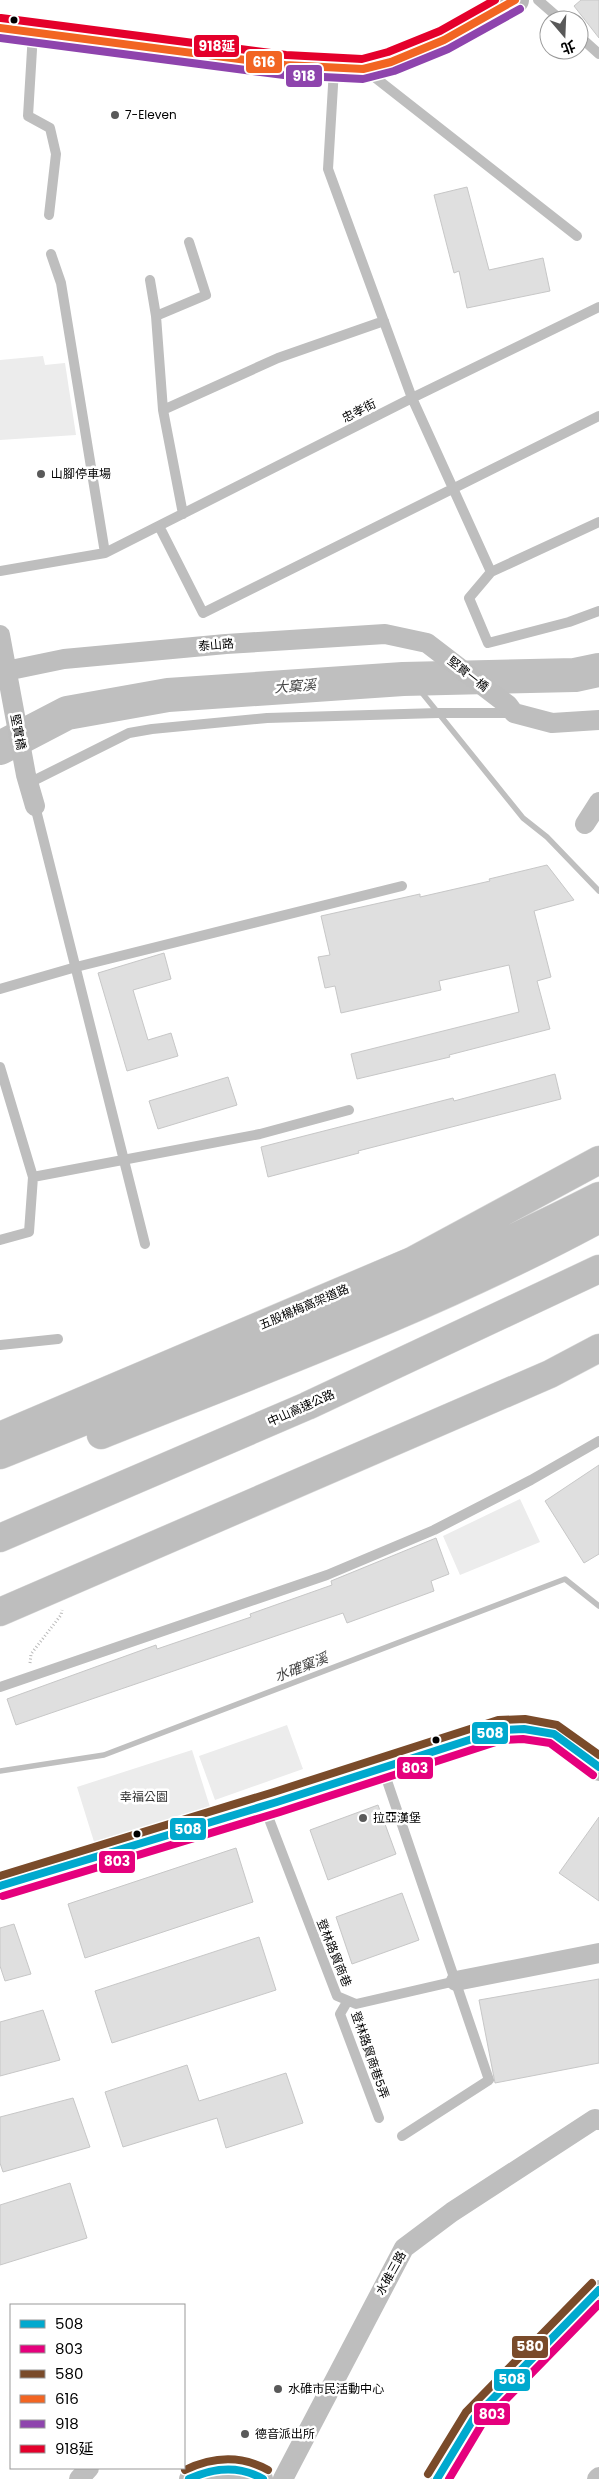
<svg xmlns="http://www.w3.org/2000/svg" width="599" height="2479" font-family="Poppins,'Noto Sans TC',sans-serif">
<rect width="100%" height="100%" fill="#fff"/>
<path fill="#ececec" d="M43,356L45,365L65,363L76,435L0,440V360Z
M520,1499L540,1542L460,1575L443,1536Z
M287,1725L303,1769L215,1800L199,1756Z
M192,1750L210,1807L95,1845L77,1787Z"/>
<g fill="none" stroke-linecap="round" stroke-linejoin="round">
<path stroke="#bfbfbf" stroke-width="5.5" d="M410,678L523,818L547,837L599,891
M0,1771L104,1755L565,1579L599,1606"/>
<path stroke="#bfbfbf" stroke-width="34" d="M0,748L67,713L168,695L403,679L575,675L599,670"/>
</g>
<path fill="#dfdfdf" stroke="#c7c7c7" d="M581,0H599V38L574,6Z
M467,187L489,270L543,258L550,291L467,308L459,271L454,273L434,195Z
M547,865L574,900L534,911L551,977L537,981L550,1029L449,1055L450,1057L357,1079L351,1054L519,1012L509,965L439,981L441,990L341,1013L335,986L325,988L318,957L330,955L321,916L420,894V897L490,881L489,879Z
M164,953L171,979L133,990L148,1040L171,1033L178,1056L127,1071L98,973Z
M555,1074L561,1099L358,1151L359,1153L268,1177L261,1147L453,1098L454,1101Z
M228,1077L237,1105L158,1129L149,1101Z
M599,1465V1554L584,1563L545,1501Z
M436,1538L449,1574L431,1581L434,1591L347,1623L343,1613L16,1725L7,1699L156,1645L157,1649L251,1617L250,1614L332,1585L331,1581Z
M378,1805L396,1854L328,1880L310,1830Z
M599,1817V1901L559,1873Z
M236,1848L253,1902L85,1958L68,1904Z
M402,1893L419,1940L352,1964L336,1917Z
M14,1924L31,1974L5,1981L0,1966V1928Z
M259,1937L276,1990L112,2043L95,1991Z
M599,1979V2063L495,2083L479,2000Z
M43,2010L60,2060L0,2076V2022Z
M187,2065L199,2101L286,2073L303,2123L226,2148L217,2118L123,2147L105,2092Z
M73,2098L90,2147L3,2172L0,2163V2117Z
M70,2183L87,2238L0,2265V2205Z"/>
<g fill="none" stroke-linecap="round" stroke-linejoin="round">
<g stroke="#dbdbdb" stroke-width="29">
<path id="highway" d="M101,1435C269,1368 440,1305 599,1219
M0,1436L412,1261L599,1160
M0,1455C202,1374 405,1294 599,1196
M0,1538L307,1406L599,1269
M0,1612L550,1374L599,1348"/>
</g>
<path stroke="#b9b9b9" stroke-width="3" stroke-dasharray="1 2.5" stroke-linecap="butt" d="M30,1663L31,1654L61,1615L62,1610"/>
<path stroke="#bebebe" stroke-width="10" d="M538,0L561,20
M33,33L28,116L50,128L56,154L49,215
M579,36L599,54
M368,72L577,236
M51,254L61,283L105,553
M150,280L156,316
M599,307L412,398L491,572L469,598L488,643L569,622L599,611
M163,410L278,358L384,321
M183,514L163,410L156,316L206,295L189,242
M159,526L203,613L599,416
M0,571L105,553L412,398L328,169L334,69
M491,572L599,522
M29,783L129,733L152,729L267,718L438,713H514
M35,806L145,1244
M0,989L76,967L402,886
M0,1067L33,1177L260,1134L349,1110
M0,1240L29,1232L33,1177
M0,1345L58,1339
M0,1687L327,1575L434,1530L531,1480L599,1441
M383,1769L489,2080L402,2136
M264,1806L337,1996L356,2004L456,1981
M347,2002L340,2014L379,2118"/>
<path stroke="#bebebe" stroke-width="20" d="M0,635L26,775L35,806
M6,671L64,659L226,644L385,634L427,643L508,705L514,713L552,723L599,720
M585,824L599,802
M456,1981L599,1953
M79,2479L89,2468
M189,2479C209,2468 242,2464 263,2479
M283,2479L404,2248L452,2212L595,2119L599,2120
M437,2479L474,2418L599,2290
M597,2479L599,2477"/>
<path stroke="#b8b8b8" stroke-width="28" d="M0,28L285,65L363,69L391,62L444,40L515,0
M0,1886L277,1802L500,1730L524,1729L554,1734L599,1767"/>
<use href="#highway" stroke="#bebebe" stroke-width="28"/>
<g stroke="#fff" stroke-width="11">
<path id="bus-1" d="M0,1886L277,1802L500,1730L524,1729L554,1734L599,1767
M189,2479C213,2468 239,2465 263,2479
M437,2479L474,2418L599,2290"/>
</g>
<g stroke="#fff" stroke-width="11">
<path id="bus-2" d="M3,1896L280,1812L502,1740L523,1739L550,1743L593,1775
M449,2479L482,2424L599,2304"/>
</g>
<g stroke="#fff" stroke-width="11">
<path id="bus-3" d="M0,1876L274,1792L498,1720L525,1719L557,1725L599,1755
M185,2470C212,2457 241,2455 268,2470
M428,2474L466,2412L592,2283"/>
</g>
<g stroke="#fff" stroke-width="11">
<path id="bus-4" d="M0,28L285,65L363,69L391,62L444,40L515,0"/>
</g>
<g stroke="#fff" stroke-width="11">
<path id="bus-5" d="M0,38L284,75L363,79L394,71L448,49L520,9"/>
</g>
<g stroke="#fff" stroke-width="11">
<path id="bus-6" d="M1,18L286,55L362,59L388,52L440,31L495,0"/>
</g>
<use href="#bus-1" stroke="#00a9ce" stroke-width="8"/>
<use href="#bus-2" stroke="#e5007d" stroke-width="8"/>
<use href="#bus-3" stroke="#7a4b2a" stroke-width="8"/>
<use href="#bus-4" stroke="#f26522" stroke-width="8"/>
<use href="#bus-5" stroke="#8e44ad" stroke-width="8"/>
<use href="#bus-6" stroke="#e4002b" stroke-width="8"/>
</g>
<g fill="#000" stroke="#fff" stroke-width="2">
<circle cx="14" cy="20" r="4.5"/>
<circle cx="436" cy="1740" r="4.5"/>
<circle cx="137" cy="1834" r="4.5"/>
</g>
<g fill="#595959" stroke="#fff" stroke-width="2">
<circle cx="115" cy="115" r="5"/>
<circle cx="41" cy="474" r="5"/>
<circle cx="363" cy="1818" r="5"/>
<circle cx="278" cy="2389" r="5"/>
<circle cx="245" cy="2434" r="5"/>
</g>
<g text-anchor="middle" stroke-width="5" stroke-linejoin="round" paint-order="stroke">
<g font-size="12" fill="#000" stroke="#fff" text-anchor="start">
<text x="125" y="119">7-Eleven</text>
<text x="51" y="478">山腳停車場</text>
<text x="373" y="1822">拉亞漢堡</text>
<text x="288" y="2393">水碓市民活動中心</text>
<text x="255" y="2438">德音派出所</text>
</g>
<g font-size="12" fill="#000" stroke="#fff">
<text transform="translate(359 411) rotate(-27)" y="4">忠孝街</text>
<text transform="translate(216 645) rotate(-5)" y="4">泰山路</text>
<text transform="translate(468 674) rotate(38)" y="4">堅實一橋</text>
<text transform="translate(18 732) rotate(79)" y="4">堅實橋</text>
<text transform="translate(304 1307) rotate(-23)" y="4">五股楊梅高架道路</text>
<text transform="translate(301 1408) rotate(-24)" y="4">中山高速公路</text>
<text transform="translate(334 1953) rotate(68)" y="4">登林路貿商巷</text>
<text transform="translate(370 2055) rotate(71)" y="4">登林路貿商巷5弄</text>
<text transform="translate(391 2273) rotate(-61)" y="4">水碓三路</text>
</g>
<g font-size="12" fill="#333" stroke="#fff">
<text x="144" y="1801">幸福公園</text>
</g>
<g font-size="14" font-style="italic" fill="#444" stroke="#fff">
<text transform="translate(295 686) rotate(-4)" y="5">大窠溪</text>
<text transform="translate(301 1667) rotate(-21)" y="5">水確窠溪</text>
</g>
</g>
<g stroke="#fff" stroke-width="2">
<rect x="193" y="34" width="47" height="24" rx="5" fill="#e4002b"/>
<rect x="245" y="50" width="38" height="24" rx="5" fill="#f26522"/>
<rect x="285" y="64" width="38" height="24" rx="5" fill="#8e44ad"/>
<rect x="471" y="1721" width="38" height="24" rx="5" fill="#00a9ce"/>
<rect x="396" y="1756" width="38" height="24" rx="5" fill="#e5007d"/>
<rect x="169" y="1817" width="38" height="24" rx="5" fill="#00a9ce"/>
<rect x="98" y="1850" width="38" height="24" rx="5" fill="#e5007d"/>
<rect x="511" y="2335" width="38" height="24" rx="5" fill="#7a4b2a"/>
<rect x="493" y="2368" width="38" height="24" rx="5" fill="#00a9ce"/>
<rect x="473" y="2402" width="38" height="24" rx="5" fill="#e5007d"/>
</g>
<g font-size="14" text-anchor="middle" font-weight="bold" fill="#fff">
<text x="217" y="51">918延</text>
<text x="264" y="67">616</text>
<text x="304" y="81">918</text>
<text x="490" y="1738">508</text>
<text x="415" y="1773">803</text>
<text x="188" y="1834">508</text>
<text x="117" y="1866">803</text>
<text x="530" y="2351">580</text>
<text x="512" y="2384">508</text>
<text x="492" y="2419">803</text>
</g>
<rect x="10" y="2304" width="175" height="165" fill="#ffffff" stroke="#999999"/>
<rect x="20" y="2320" width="25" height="8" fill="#00a9ce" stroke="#999999"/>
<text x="55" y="2329" font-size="15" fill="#000000">508</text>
<rect x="20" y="2345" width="25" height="8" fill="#e5007d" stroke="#999999"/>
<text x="55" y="2354" font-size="15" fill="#000000">803</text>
<rect x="20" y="2370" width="25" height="8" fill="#7a4b2a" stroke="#999999"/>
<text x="55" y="2379" font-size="15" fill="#000000">580</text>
<rect x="20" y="2395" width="25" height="8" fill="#f26522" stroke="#999999"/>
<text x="55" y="2404" font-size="15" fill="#000000">616</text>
<rect x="20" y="2420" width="25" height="8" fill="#8e44ad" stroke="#999999"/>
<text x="55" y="2429" font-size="15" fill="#000000">918</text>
<rect x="20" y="2445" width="25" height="8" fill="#e4002b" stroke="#999999"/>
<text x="55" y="2454" font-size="15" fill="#000000">918延</text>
<g transform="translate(564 35) rotate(161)"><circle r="24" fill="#ffffff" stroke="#999999"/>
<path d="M0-4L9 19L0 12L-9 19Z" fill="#595959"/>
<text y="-8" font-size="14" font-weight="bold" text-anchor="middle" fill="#000000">北</text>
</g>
</svg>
